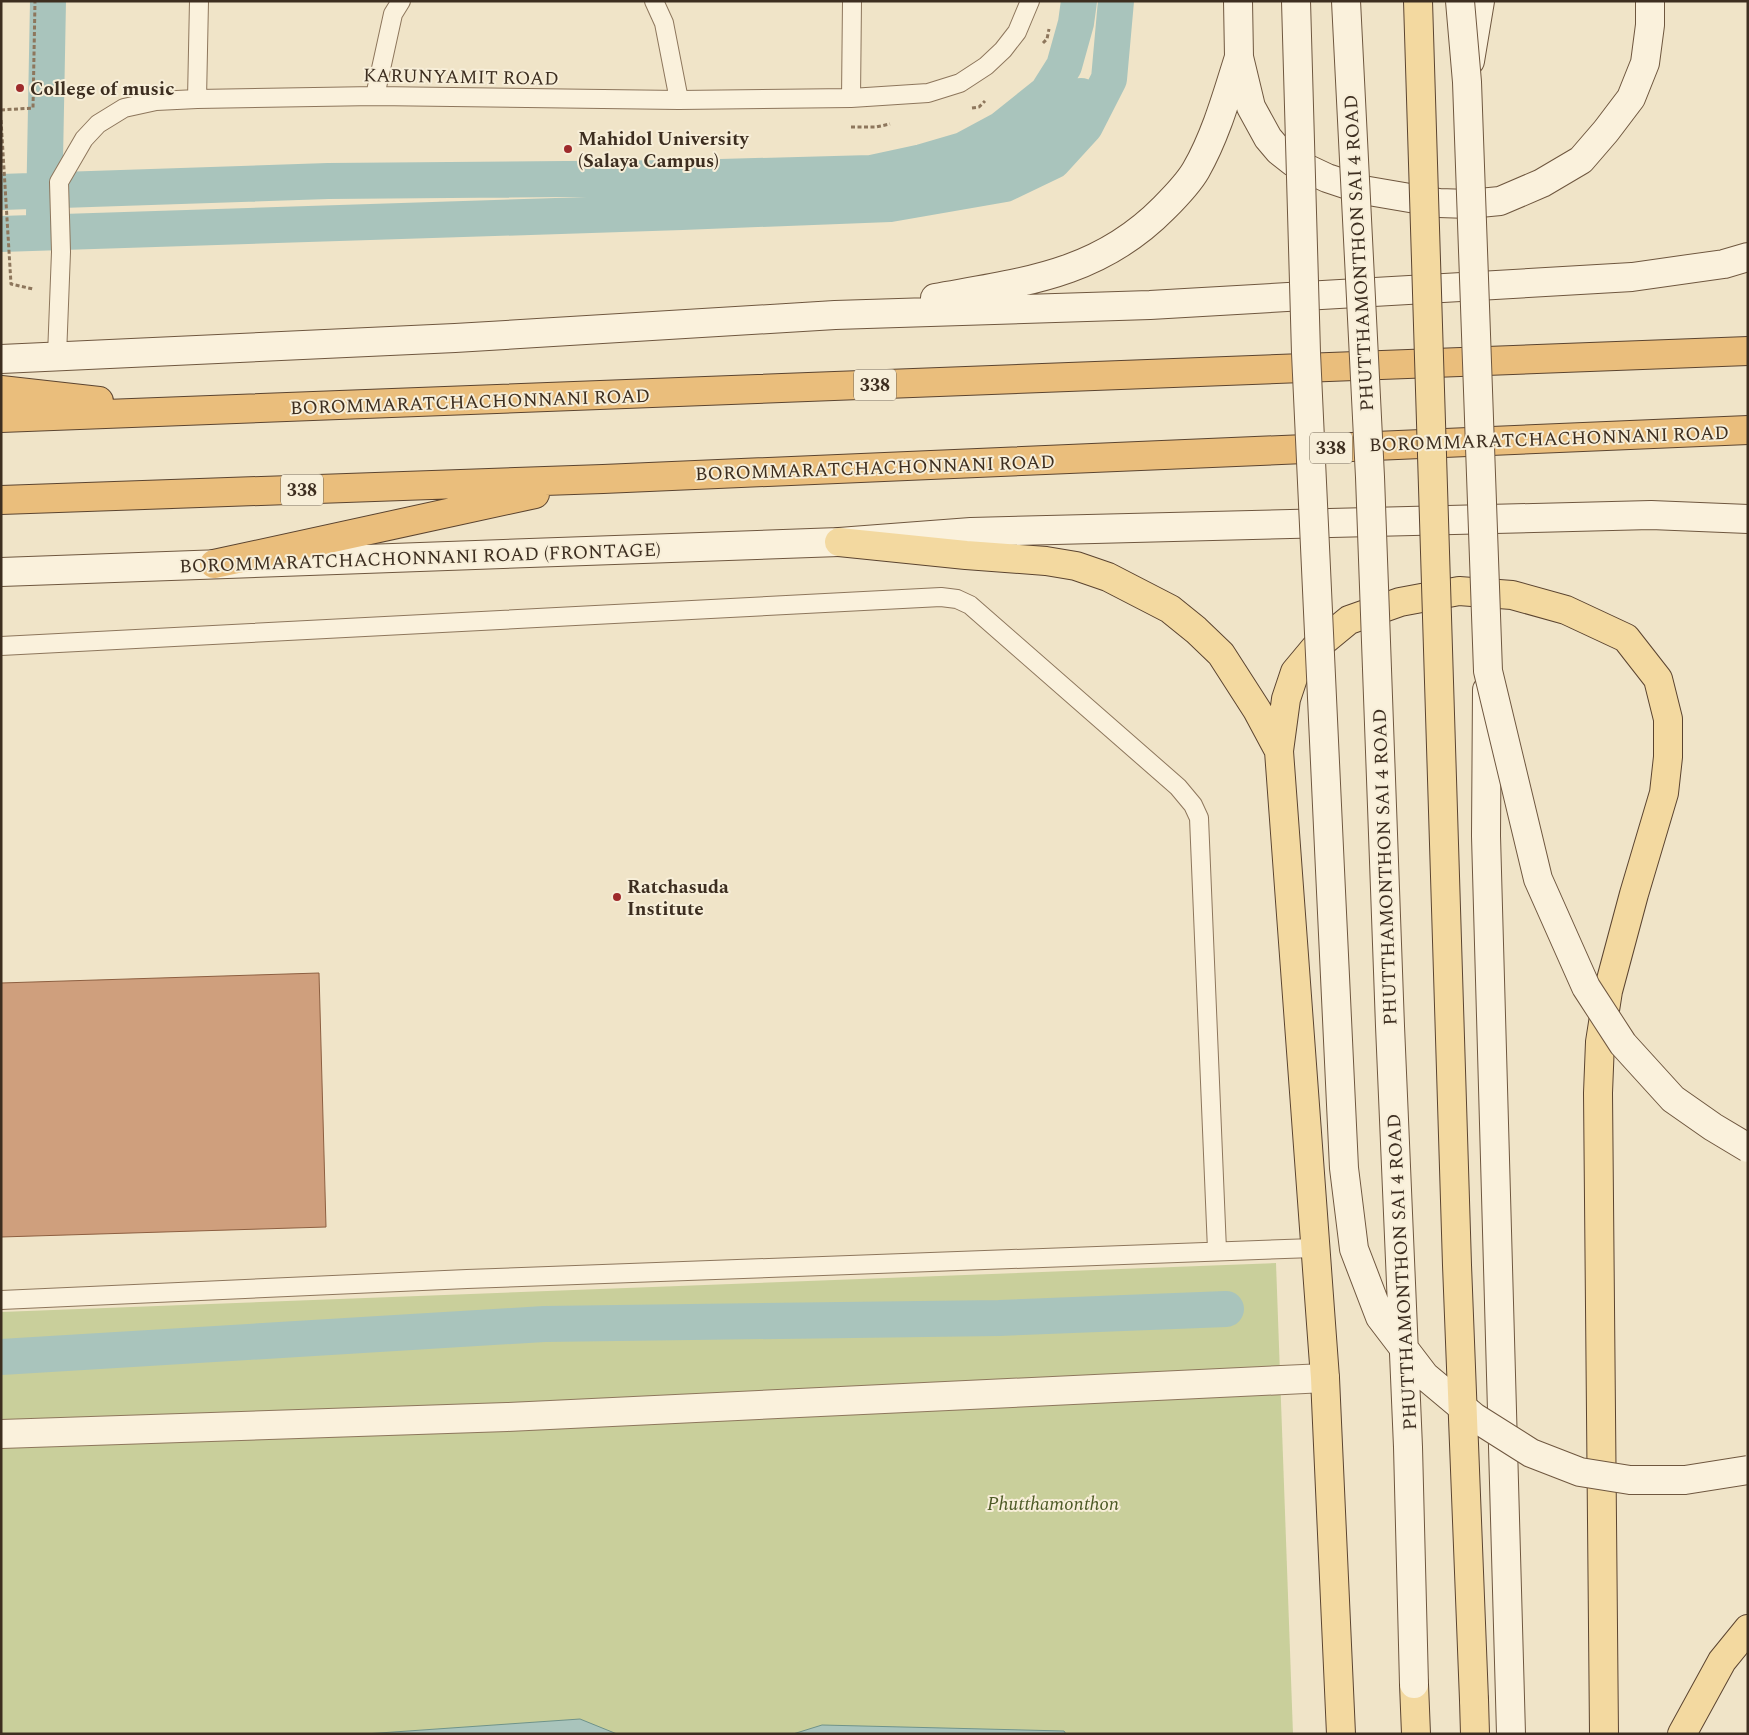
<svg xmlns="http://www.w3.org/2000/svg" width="1749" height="1735" font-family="Spectral,serif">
<rect width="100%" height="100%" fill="#f0e4c8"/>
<path fill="#c9cf9b" d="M1276,1263L1293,1734H1V1312Z"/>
<path fill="#a9c4bc" stroke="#6f938a" d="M580,1719L617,1734H365Z
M822,1725L1064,1731L1066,1734H793Z"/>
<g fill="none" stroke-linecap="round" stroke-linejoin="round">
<path stroke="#a9c4bc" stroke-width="36" d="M944,176L972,170L1042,135L1081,96
M1,192L328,181L684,178L871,173L922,162L963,150L1002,129L1047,93L1064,66L1076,23L1079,1
M44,214L48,1
M1,234L682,212L890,204L1005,184L1053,161L1085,126L1109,79L1116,1
M1,1357L544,1324L999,1318L1226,1309"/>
</g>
<path fill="#cf9f7d" stroke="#8d5f41" d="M319,973L326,1227L1,1237V983Z"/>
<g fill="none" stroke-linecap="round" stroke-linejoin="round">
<g stroke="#8d765c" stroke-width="20">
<path id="service" d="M654,1L664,23L679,100
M375,96L393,14L401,1
M851,98L852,1
M197,99L199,1
M57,356L61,252L59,182L84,139L98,124L124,108L156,101L197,99L375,96L679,100L851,98L928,93L960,83L986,66L1003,50L1017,32L1030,1
M1,646L941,597L957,599L970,605L1178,787L1193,805L1199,818L1217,1250
M1,1300L467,1279L1314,1248"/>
</g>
<g stroke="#8d765c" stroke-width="30">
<path id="minor" d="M1,1434L507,1417L1325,1378"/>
</g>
<g stroke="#6f573f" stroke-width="30">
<path id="secondary" d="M1238,1L1239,57L1251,107L1268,138L1279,151L1293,162L1327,178L1363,190L1439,203L1469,204L1500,201L1542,183L1581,160L1606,131L1631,98L1645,63L1650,25V1
M1470,61L1480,1
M935,298C1023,282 1098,275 1164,208C1175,197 1188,184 1196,170C1216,135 1227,95 1239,57
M1,359L455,338L835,315L1150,305L1632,277L1724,264L1748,257
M1,572L839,542L971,532L1651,515L1748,519
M1487,690L1486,836L1511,1734"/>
</g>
<g stroke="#5b4430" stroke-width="30">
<path id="primary" d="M839,542L966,555L1046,561L1076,566L1108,577L1170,609L1196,630L1221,654L1257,710L1279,751L1325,1378L1341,1734
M1279,751L1286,699L1295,672L1315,648L1349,620L1400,602L1459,591L1512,595L1566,610L1626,638L1658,679L1668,719V757L1664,793L1634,894L1608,991L1600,1042L1598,1093L1604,1734
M1414,1684L1416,1734
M1474,1700L1475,1734
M1682,1734L1722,1661L1748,1629"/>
</g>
<g stroke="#5b4430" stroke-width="30">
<path id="trunk" d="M1,390L99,401
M1,418L1748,351
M1,500L603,479L1748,430
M214,564L535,494"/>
</g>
<path stroke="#8d765c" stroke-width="3" stroke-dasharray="4 2.5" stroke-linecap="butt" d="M1043,43L1047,39L1049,29
M972,108L979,107L985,101
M1,110L33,108L35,1
M1,120L11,284L33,289
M851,127H876L890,124"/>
<use href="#service" stroke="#faf1dc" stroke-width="18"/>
<use href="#minor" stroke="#faf1dc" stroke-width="28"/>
<use href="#secondary" stroke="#faf1dc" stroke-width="28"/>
<use href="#primary" stroke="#f3d9a0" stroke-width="28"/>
<use href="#trunk" stroke="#eabe7c" stroke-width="28"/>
<g stroke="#6f573f" stroke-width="30" stroke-linecap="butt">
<path id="secondary-bridge" d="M1296,1L1306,353L1330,870L1344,1168L1354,1249L1380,1317L1425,1376L1474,1417L1531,1453L1580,1472L1630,1480H1685L1748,1470
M1346,1L1370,477L1390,1026L1408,1447L1414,1684
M1460,1L1467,82L1488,671L1538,879L1586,987L1623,1044L1673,1099L1713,1127L1748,1148"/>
</g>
<g stroke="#5b4430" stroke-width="30" stroke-linecap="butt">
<path id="primary-bridge" d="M1418,1L1457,1265L1474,1700"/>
</g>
<use href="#secondary-bridge" stroke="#faf1dc" stroke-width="28"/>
<use href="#primary-bridge" stroke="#f3d9a0" stroke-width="28"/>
</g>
<g fill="#9e2a2b" stroke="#f7eed8" stroke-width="2">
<circle cx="20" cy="88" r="5"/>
<circle cx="568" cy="149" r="5"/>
<circle cx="617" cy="897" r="5"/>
</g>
<g text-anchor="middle" stroke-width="4" stroke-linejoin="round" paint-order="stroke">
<g fill="#f7eed8" stroke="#756857" stroke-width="1">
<rect x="854" y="369.5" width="42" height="31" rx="4"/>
<rect x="1310" y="432.5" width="42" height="31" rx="4"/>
<rect x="281" y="474.5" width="42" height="31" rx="4"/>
</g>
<g font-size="18" font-weight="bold" fill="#3d2e20">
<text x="875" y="391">338</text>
<text x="1331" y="454">338</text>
<text x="302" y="496">338</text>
</g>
<g font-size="19" fill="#3d2e20" stroke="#f7eed8">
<text transform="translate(461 76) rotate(1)" y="7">KARUNYAMIT ROAD</text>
<text transform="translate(1358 253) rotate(-93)" y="7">PHUTTHAMONTHON SAI 4 ROAD</text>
<text transform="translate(470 401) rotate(-2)" y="7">BOROMMARATCHACHONNANI ROAD</text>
<text transform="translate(1549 438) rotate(-2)" y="7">BOROMMARATCHACHONNANI ROAD</text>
<text transform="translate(875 467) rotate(-2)" y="7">BOROMMARATCHACHONNANI ROAD</text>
<text transform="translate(420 557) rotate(-2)" y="7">BOROMMARATCHACHONNANI ROAD (FRONTAGE)</text>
<text transform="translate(1384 867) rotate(-92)" y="7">PHUTTHAMONTHON SAI 4 ROAD</text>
<text transform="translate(1401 1272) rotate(-93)" y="7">PHUTTHAMONTHON SAI 4 ROAD</text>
</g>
<g font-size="19" font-weight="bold" fill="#3d2e20" stroke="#f7eed8" text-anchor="start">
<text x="30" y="95">College of music</text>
<text x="578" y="145">Mahidol University<tspan x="578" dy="22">(Salaya Campus)</tspan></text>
<text x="627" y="893">Ratchasuda<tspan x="627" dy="22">Institute</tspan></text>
</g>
<g font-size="19" font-style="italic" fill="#4d5a26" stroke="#f7eed8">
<text x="1053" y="1510">Phutthamonthon</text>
</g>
</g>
<rect width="1749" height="1735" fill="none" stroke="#3d2e20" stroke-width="5"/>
</svg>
